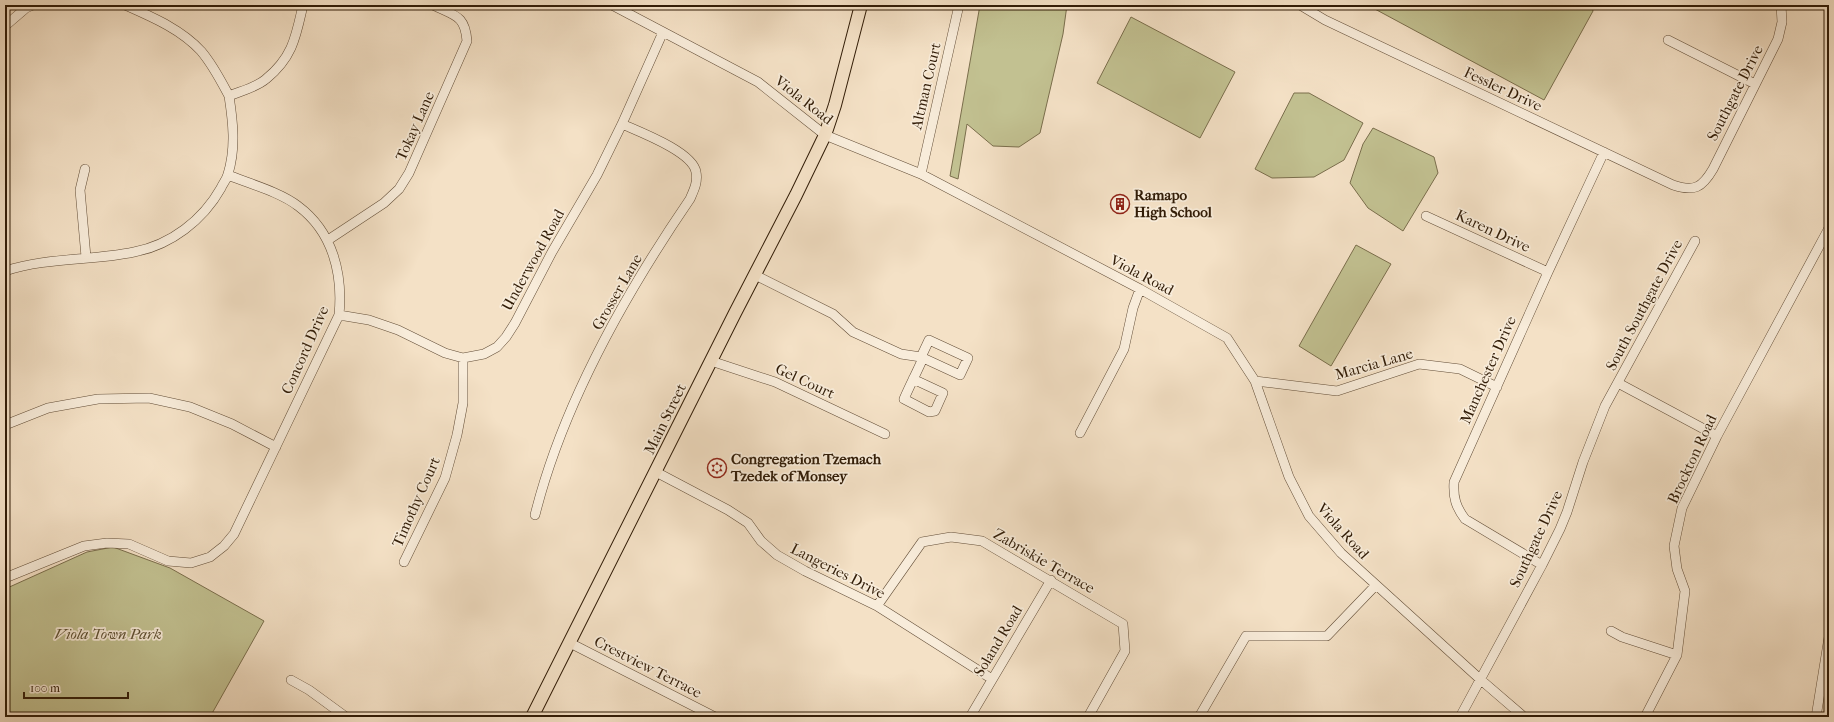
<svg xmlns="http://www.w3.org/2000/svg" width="1834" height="722" font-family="'IM FELL French Canon',serif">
<rect width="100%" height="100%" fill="#f4e1c6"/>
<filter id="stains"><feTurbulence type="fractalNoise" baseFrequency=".005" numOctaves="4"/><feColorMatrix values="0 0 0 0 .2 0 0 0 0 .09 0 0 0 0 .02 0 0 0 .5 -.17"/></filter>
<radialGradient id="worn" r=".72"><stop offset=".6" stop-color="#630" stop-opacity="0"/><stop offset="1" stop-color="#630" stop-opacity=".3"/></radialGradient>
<path fill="#c2c191" stroke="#7a6e4c" d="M980,5H1067L1063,34L1040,133L1019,147L993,146L967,124L958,179L950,176Z
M1374,5H1592L1593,11L1544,100L1373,8Z
M1131,17L1235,72L1200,138L1097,83Z
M1294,93H1309L1363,123L1344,160L1314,177L1272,178L1255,169Z
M1373,128L1434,157L1438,173L1403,231L1368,208L1350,183L1363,144Z
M1356,245L1391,264L1331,366L1299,346Z
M113,547L170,568L264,621L210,717H5V589L87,552Z"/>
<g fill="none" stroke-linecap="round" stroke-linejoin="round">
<g stroke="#624d37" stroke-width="10">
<path id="minor" d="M125,5C152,17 181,29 201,51C213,65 221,81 229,96
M612,5L758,82L825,135L921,174L1140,289L1227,338L1255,381L1289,477L1309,516L1341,553L1481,680L1524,717
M1300,5L1325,20L1673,185C1694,192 1702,188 1713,169L1778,39L1782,22L1781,5
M5,26L26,8L33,5
M1668,40L1755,84
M85,169L80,190L86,257
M921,174L959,5
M1426,216L1548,272
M328,240L384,203L399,189L409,173L467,41C465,15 455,16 433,5
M5,271C47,257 92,261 134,252C171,245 203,220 221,188C223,183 227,179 228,174C236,148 233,122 229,96C241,91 257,87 266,79C293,57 296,36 303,5
M755,275L833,314L853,332L901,354L921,357L929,340L968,358L960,375L921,357
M339,315L369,320L398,330L445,353L463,358L484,354L497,347L506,337L515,323L552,252L597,175L622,124L663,32
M711,361L775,382L885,434
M913,379L943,393L935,411L929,412L904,399C910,385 917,372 923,358
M1255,381L1337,391L1419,364L1460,369L1497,387
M1618,383L1717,436
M5,425L48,408L98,399L149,398L190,407L232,424L276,447
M1080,433L1124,349L1133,308L1140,289
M656,472L728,510L748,523L761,541L777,555L805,571L877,606L992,679
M535,515C563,403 625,294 690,199C694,190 698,182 696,172C693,152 640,132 622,124
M404,562L445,478L457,435L463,403V358
M1542,565L1465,519C1456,507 1453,498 1454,482L1548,272L1604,152
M5,578L84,546L107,543L129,544L168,561L191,563L210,557L224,546L234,534L339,315C343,274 333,232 298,206C280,192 250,184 228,175
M877,606L922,542L951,537L982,541L1123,624L1125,651L1088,717
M1611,631L1622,637L1677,655
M570,643L715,717
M291,680L309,690L346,717
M970,717L1051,580
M1199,717L1246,636H1327L1376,585
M1460,717L1542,565L1560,529L1567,512L1583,462L1605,406L1695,241
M1645,717L1677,655L1685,591L1677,569L1674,546L1682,508L1717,436L1829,228
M1816,717L1829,637"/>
</g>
<g stroke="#311c07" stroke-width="14">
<path id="major" d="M532,717L735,313L796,195L825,135L835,105L861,5"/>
</g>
<use href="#minor" stroke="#f8ecda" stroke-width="9"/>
<use href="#major" stroke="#f4e1c6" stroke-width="12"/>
</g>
<defs>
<g id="building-ring" transform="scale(1)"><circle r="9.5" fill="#f8ecda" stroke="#8f2418" stroke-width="1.5"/><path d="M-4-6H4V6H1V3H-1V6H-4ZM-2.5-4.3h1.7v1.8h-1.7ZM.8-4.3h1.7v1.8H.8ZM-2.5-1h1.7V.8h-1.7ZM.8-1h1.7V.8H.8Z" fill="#8f2418"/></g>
<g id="synagogue-ring" transform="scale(1)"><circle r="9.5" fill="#f8ecda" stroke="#8f2418" stroke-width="1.5"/><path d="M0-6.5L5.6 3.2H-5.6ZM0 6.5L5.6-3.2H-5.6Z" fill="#8f2418"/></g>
</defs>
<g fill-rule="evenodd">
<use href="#building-ring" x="1120" y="204"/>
<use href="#synagogue-ring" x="717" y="468"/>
</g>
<g text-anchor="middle" stroke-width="3.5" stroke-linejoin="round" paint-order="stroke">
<g font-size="15" fill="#311c07" stroke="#f8ecda">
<text transform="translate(926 86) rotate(-77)" y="5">Altman Court</text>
<text transform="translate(1503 89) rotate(25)" y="5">Fessler Drive</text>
<text transform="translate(1735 93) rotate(-63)" y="5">Southgate Drive</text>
<text transform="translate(804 100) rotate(38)" y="5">Viola Road</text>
<text transform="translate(415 126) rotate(-66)" y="5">Tokay Lane</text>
<text transform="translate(1493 231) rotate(25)" y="5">Karen Drive</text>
<text transform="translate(533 260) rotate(-61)" y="5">Underwood Road</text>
<text transform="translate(1142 275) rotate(28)" y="5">Viola Road</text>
<text transform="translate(617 292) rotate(-60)" y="5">Grosser Lane</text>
<text transform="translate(1644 305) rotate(-62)" y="5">South Southgate Drive</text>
<text transform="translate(305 350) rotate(-66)" y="5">Concord Drive</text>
<text transform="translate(1374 364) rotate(-16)" y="5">Marcia Lane</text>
<text transform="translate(1488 370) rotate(-66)" y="5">Manchester Drive</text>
<text transform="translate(805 381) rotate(25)" y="5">Gel Court</text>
<text transform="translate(665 419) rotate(-64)" y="5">Main Street</text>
<text transform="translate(1692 459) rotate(-65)" y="5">Brockton Road</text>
<text transform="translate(416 502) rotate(-66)" y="5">Timothy Court</text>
<text transform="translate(1343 531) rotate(48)" y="5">Viola Road</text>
<text transform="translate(1536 539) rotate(-65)" y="5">Southgate Drive</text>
<text transform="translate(1044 561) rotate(30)" y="5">Zabriskie Terrace</text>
<text transform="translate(838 571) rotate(27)" y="5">Langeries Drive</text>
<text transform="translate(998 641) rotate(-59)" y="5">Soland Road</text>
<text transform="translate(648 667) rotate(27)" y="5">Crestview Terrace</text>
</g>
<g font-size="15" font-weight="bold" fill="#311c07" stroke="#f8ecda" text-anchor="start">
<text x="1134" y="200">Ramapo<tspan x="1134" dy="17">High School</tspan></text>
<text x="731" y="464">Congregation Tzemach<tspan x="731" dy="17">Tzedek of Monsey</tspan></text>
</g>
<g font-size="15" font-style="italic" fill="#5c4e30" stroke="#f8ecda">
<text x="108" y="639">Viola Town Park</text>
</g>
</g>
<rect width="1834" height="722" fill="none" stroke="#f4e1c6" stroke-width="20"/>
<rect x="6" y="6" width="1822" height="710" fill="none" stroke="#311c07" stroke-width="2"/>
<rect x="10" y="10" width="1814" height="702" fill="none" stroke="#311c07"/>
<path d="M24 692v6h104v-6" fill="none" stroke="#311c07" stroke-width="2"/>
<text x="30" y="692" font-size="12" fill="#311c07" stroke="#f8ecda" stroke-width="3" paint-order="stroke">100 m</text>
<rect width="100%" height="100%" filter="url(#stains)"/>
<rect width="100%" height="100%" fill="url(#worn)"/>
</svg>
